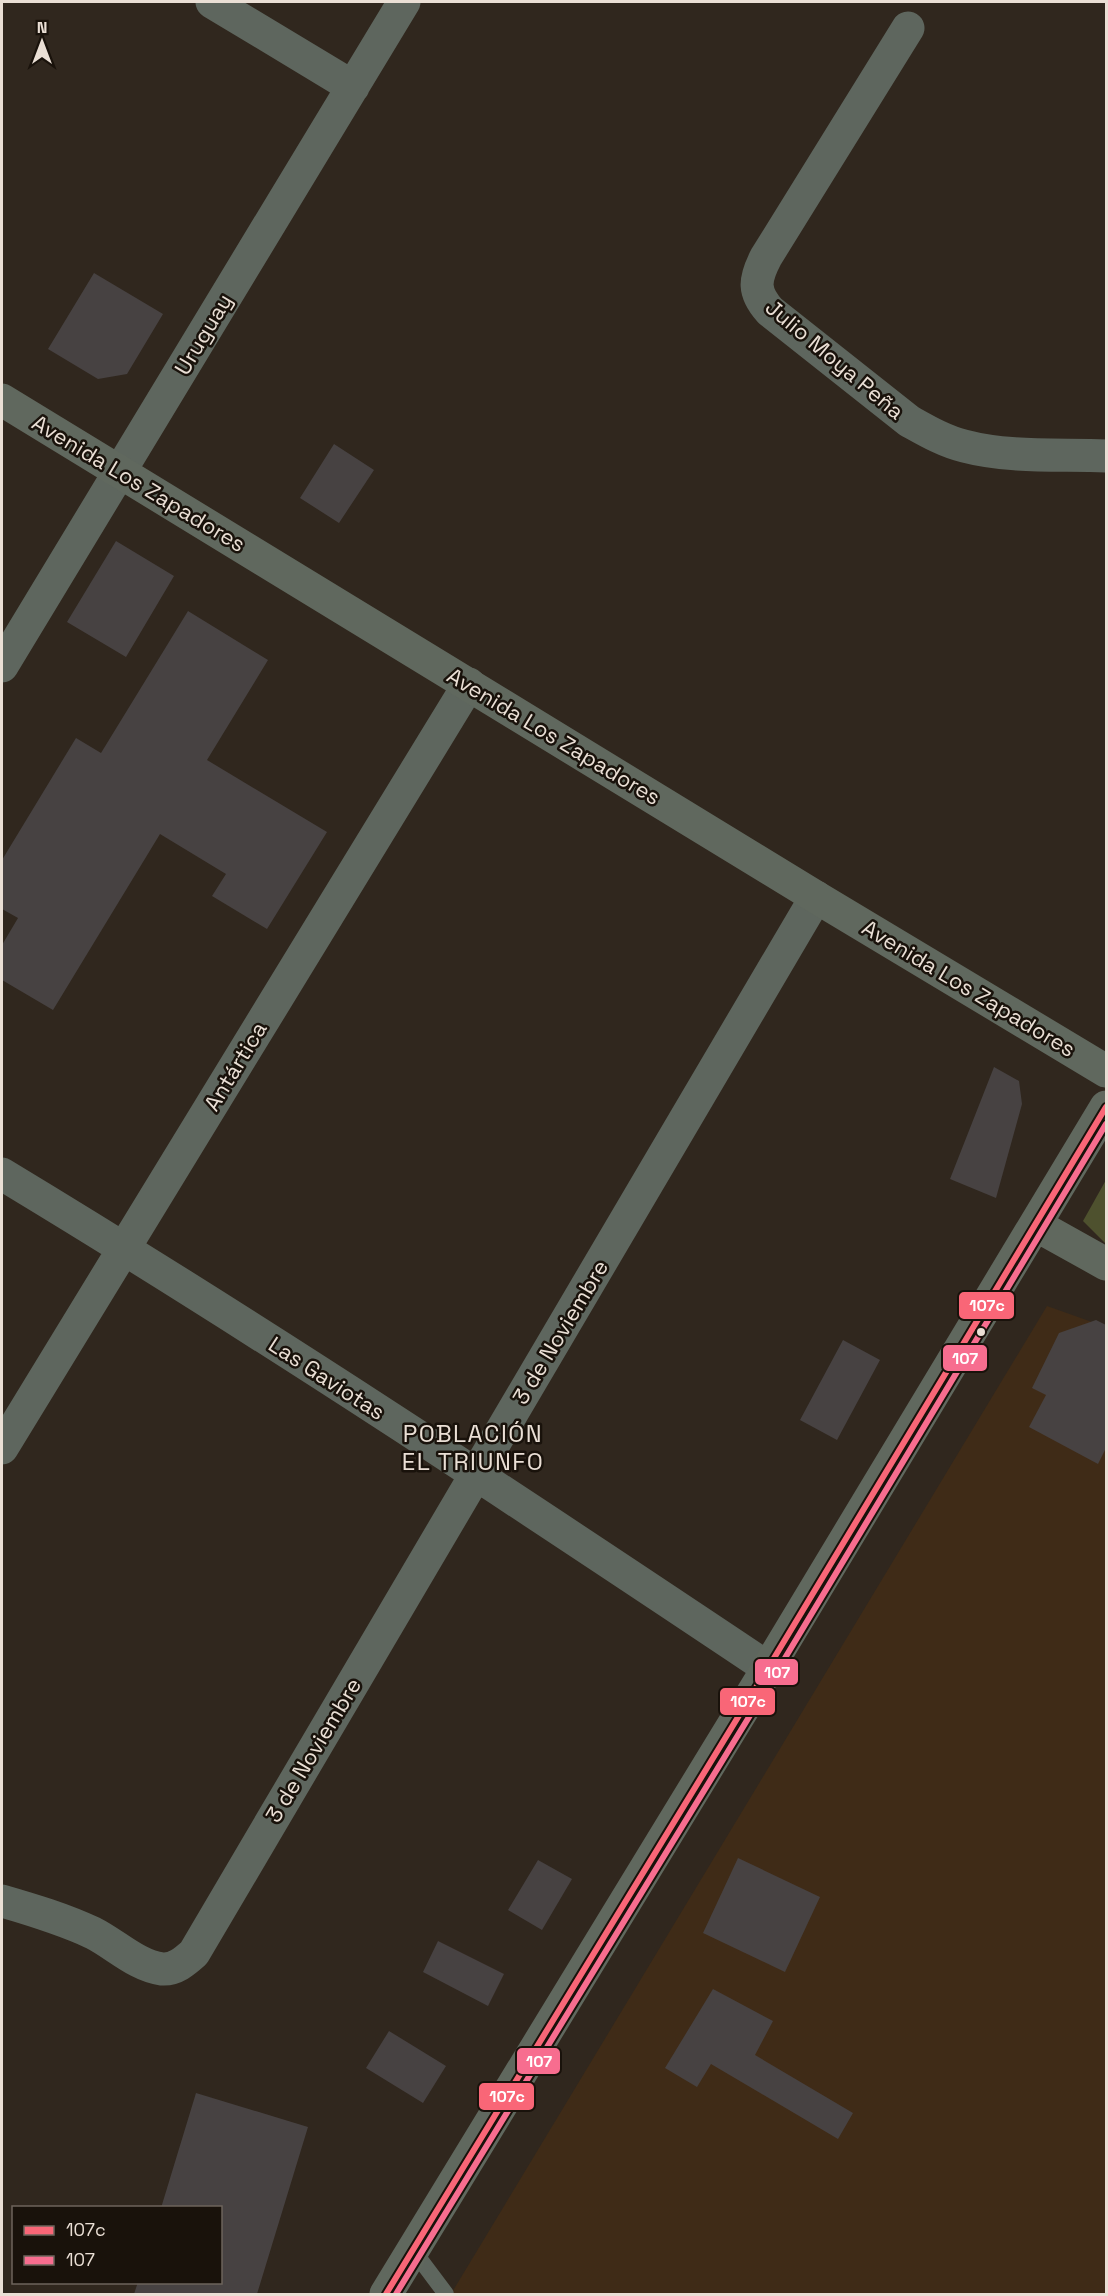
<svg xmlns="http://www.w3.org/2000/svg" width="1108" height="2296" font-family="'Space Grotesk',sans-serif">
<rect width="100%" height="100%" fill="#30271e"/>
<path fill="#3f2b17" d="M1047,1306L1106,1327V2294H451Z"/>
<path fill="#4e512e" d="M1106,1180V1244L1083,1221Z"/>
<path fill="#474242" d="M94,273L163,314L127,374L98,379L48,349Z
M334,444L374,470L339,523L300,498Z
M116,541L174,576L126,657L67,622Z
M188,611L268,660L207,760L327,832L267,929L212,896L226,874L160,834L53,1010L2,980V945L18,918L2,909V860L76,738L101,753Z
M994,1067L1019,1081L1022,1104L996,1198L950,1179Z
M1096,1320L1106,1325V1448L1098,1464L1029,1427L1046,1395L1032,1388L1059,1333Z
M843,1340L880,1360L837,1440L800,1420Z
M738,1858L820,1897L785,1972L703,1933Z
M538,1860L572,1879L542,1930L508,1910Z
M438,1941L504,1974L488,2006L423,1972Z
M713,1989L773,2021L755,2055L853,2113L838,2139L711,2064L697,2087L665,2068Z
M389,2031L446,2066L423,2103L366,2068Z
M196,2093L308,2127L257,2294H134L138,2282H220V2208H161Z"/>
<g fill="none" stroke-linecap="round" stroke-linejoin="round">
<path stroke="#5e665e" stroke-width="16" d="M413,2250L446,2294"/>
<path stroke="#5e665e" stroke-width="33" d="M212,2L353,87
M908,28L766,257C754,280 753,292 770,311L909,421C927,431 944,441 964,446C1009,458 1060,454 1106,456
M2,666L404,2
M2,1174C262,1331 515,1499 768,1668
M2,1448L469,684
M2,1901C33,1910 63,1919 93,1933C115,1944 137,1966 162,1969C175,1970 185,1961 194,1953L816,897"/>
<path stroke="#60685e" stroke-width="33" d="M2,400L816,897L1106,1071
M1036,1225L1106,1264
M386,2294L768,1668L1106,1107"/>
<g stroke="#19120b" stroke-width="10">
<path id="bus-1" d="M386,2294L768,1668L1106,1107"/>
</g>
<g stroke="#19120b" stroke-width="10">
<path id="bus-2" d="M396,2294L776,1673L1106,1124"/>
</g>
<use href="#bus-1" stroke="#f96677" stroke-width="6"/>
<use href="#bus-2" stroke="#f76d8f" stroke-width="6"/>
</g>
<circle fill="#eadfd5" stroke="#19120b" stroke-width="2" cx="981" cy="1332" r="5"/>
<g text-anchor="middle" stroke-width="5" stroke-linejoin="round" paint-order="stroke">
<g font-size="22" fill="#eadfd5" stroke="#19120b">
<text transform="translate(203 334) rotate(-59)" y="8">Uruguay</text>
<text transform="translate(835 359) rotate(40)" y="8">Julio Moya Peña</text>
<text transform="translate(139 483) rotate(31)" y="8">Avenida Los Zapadores</text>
<text transform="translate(554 736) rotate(31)" y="8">Avenida Los Zapadores</text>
<text transform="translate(969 988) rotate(31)" y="8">Avenida Los Zapadores</text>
<text transform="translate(235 1066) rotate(-59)" y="8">Antártica</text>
<text transform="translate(560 1332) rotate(-59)" y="8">3 de Noviembre</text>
<text transform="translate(327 1378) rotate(33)" y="8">Las Gaviotas</text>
<text transform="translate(313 1750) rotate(-59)" y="8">3 de Noviembre</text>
</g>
<g font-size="24" letter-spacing="1.5" fill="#eadfd5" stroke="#19120b">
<text x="473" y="1442">POBLACIÓN<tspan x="473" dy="28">EL TRIUNFO</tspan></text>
</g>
</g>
<g stroke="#19120b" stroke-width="2">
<rect x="958" y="1291" width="57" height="29" rx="6" fill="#f96677"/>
<rect x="942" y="1344" width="46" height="28" rx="6" fill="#f76d8f"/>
<rect x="754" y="1658" width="45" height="28" rx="6" fill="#f76d8f"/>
<rect x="719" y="1687" width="57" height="29" rx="6" fill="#f96677"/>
<rect x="516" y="2047" width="45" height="28" rx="6" fill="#f76d8f"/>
<rect x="478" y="2082" width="57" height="29" rx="6" fill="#f96677"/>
</g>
<g font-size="16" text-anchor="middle" font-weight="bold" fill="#fff">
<text x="987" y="1311">107c</text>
<text x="965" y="1364">107</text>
<text x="777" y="1678">107</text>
<text x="748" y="1707">107c</text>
<text x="539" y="2067">107</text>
<text x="507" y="2102">107c</text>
</g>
<rect width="1108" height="2296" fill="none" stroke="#eadfd5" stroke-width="6"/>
<rect x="12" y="2206" width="210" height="78" fill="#19120b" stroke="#6d645c" stroke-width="1.5"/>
<rect x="24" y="2226" width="30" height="9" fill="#f96677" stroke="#6d645c" stroke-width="1.5"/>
<text x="66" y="2236" font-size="18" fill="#eadfd5">107c</text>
<rect x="24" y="2256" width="30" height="9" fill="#f76d8f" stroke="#6d645c" stroke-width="1.5"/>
<text x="66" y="2266" font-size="18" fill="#eadfd5">107</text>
<g transform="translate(42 42)" stroke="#19120b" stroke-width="4.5" paint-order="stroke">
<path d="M0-4.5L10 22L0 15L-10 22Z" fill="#eadfd5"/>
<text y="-9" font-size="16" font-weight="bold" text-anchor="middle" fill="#eadfd5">N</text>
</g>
</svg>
